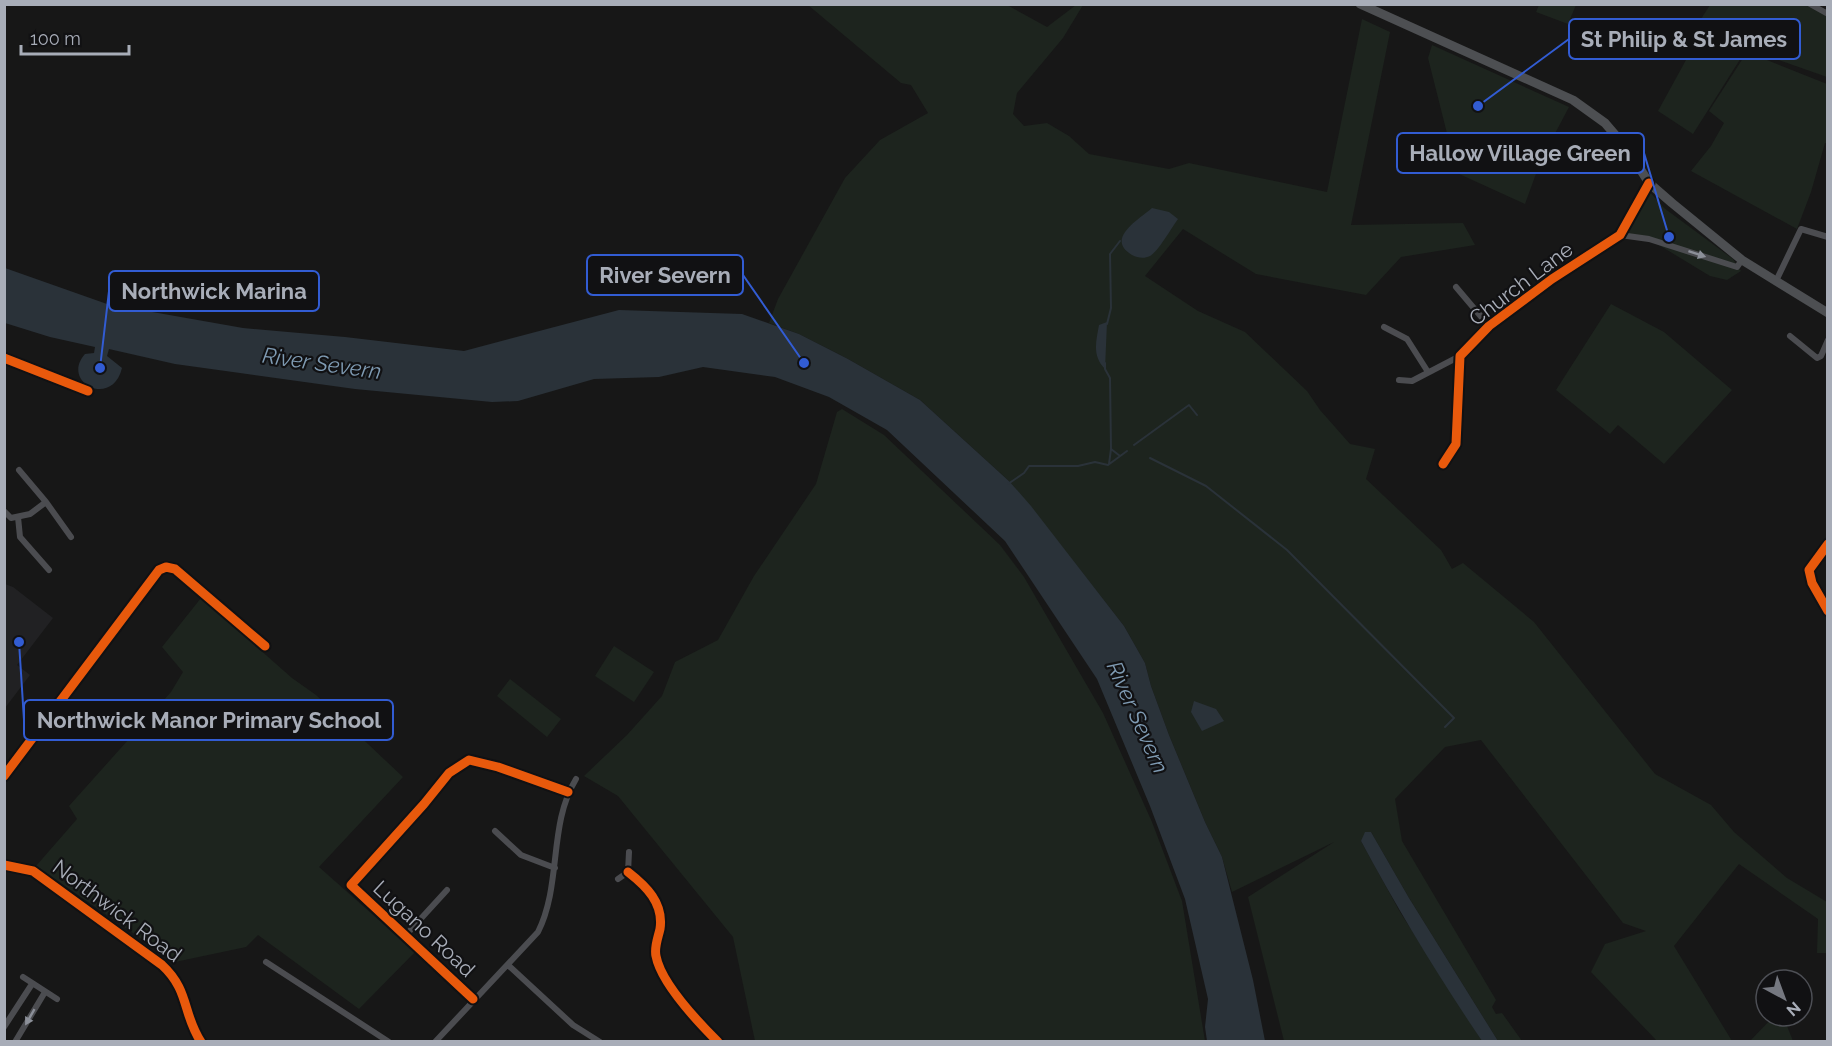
<svg xmlns="http://www.w3.org/2000/svg" width="1832" height="1046" font-family="Raleway,sans-serif">
<rect width="100%" height="100%" fill="#171717"/>
<path fill="#212123" d="M5,584L13,587L53,618L17,665L30,675L5,708Z"/>
<path fill="#1d241e" d="M808,5H1007L1047,27L1076,5H1083L1063,38L1017,93L1013,114L1024,126L1047,123L1069,136L1089,154L1169,169L1189,163L1327,192L1362,19L1390,32L1351,225L1463,223L1475,245L1401,257L1366,295L1256,274L1183,229L1145,276L1198,311L1245,332L1307,391L1320,410L1350,444L1375,449L1366,479L1441,550L1452,569L1463,563L1534,622L1655,774L1711,805L1734,832L1787,878L1827,902L1826,953H1817L1818,919L1739,864L1674,946L1732,1041H1657L1591,972L1605,944L1646,931L1623,923L1481,740L1445,747L1395,799L1402,841L1496,1000L1492,1007L1496,1014L1502,1013L1522,1041H1498L1409,898L1371,832L1361,841L1400,912L1482,1041H1284L1248,897L1334,842L1232,892L1222,857L1205,822L1169,735L1151,686L1145,663L1124,626L1038,516L1010,482L920,400L848,359L799,334L769,323L778,299L845,178L880,140L928,113L911,85L901,83Z
M1539,5V4L1576,5L1568,24L1536,12Z
M1710,5H1810L1827,16V77L1742,47L1699,22Z
M1703,29L1744,53L1693,134L1658,111Z
M1432,45L1569,107L1541,160L1525,204L1457,173L1428,58Z
M1747,52L1827,84V143H1825L1811,192L1797,229L1691,171L1711,146L1724,123L1709,111Z
M1648,190L1664,208L1733,259L1741,271L1727,280L1710,276L1649,239L1620,235Z
M1611,304L1664,332L1732,390L1664,464L1618,425L1610,434L1556,390Z
M842,409L884,435L1000,545L1024,577L1103,713L1152,822L1182,901L1205,1041H755L733,937L618,796L584,776L627,735L662,696L675,662L718,640L754,576L816,484L837,412Z
M201,598L292,678L316,695L403,777L319,867L415,952L359,1009L258,935L246,947L175,962L36,866L77,819L69,806L171,692L183,672L162,647Z
M614,646L654,672L634,702L595,676Z
M510,679L561,719L547,737L497,696Z
M1774,1016H1783L1793,1041H1750Z"/>
<path fill="#2a3239" d="M1152,208L1169,212L1178,219C1172,227 1158,252 1150,256C1144,259 1138,258 1132,255C1105,239 1138,220 1152,208Z
M5,268L107,304L243,328L345,337L464,351L619,310L742,314L799,334L848,359L920,400L1010,482L1031,506L1124,626L1145,663L1151,686L1169,735L1205,822L1222,857L1253,980L1265,1041H1207L1205,1027L1208,999L1185,899L1150,806L1097,679L1005,541L887,430L829,397L775,377L703,367L659,377L594,379L518,401L492,402L355,389L240,373L175,364L109,349L107,356L122,368C112,409 60,382 85,354L94,353L95,347L50,337L5,323Z
M1107,322L1105,369C1092,356 1096,342 1099,325Z
M1194,701L1216,709L1224,721L1202,731L1191,712Z
M1365,832H1371L1409,898L1498,1041H1482C1438,976 1398,910 1361,841Z"/>
<g fill="none" stroke-linecap="round" stroke-linejoin="round">
<path stroke="#2a3239" stroke-width="2" d="M1107,324L1111,308L1110,254L1120,241
M1105,363V369L1110,378L1111,449L1120,456
M1134,445L1189,405L1197,415
M1150,458L1206,486L1287,550L1454,718L1445,727
M1109,464L1111,449
M1008,484L1024,473L1029,466H1078L1095,462L1108,465L1127,451"/>
<path stroke="#4b4c50" stroke-width="6" d="M1810,4L1828,14
M1620,235L1649,239L1737,267L1742,260
M1776,281L1801,229L1828,237
M1456,287L1489,326
M1384,327L1407,339L1428,372
M1790,336L1817,358L1821,356L1828,340
M4,358L88,391
M1399,380L1412,381L1460,356
M1443,464L1456,444L1460,356L1489,326L1552,279L1620,235L1649,183
M19,470L46,502L71,537
M4,511L11,518L30,514L46,502
M18,517L20,537L49,570
M1828,544L1809,570L1812,583L1828,611
M4,776L159,570L166,567L175,569L265,646
M495,831L521,855L555,868
M628,872C646,886 664,903 660,929C658,938 654,947 656,956C661,983 698,1022 718,1042
M618,879L628,872L629,852
M405,936L447,890
M266,962L389,1042
M508,965L573,1025L600,1042
M23,977L57,999
M473,999L351,885L424,804L449,773L469,760L498,767L568,792
M4,1027L32,984
M15,1042L45,992
M435,1042L538,932C562,884 548,825 576,779"/>
<path stroke="#4b4c50" stroke-width="8" d="M4,865L33,871L162,965C190,991 182,1013 201,1042"/>
<path stroke="#4d4f52" stroke-width="9" d="M1360,4L1573,100L1605,123L1629,151L1649,183L1672,203L1742,260L1828,313"/>
<g stroke="#111113" stroke-width="13">
<path id="cycleway" d="M4,358L88,391
M1443,464L1456,444L1460,356L1489,326L1552,279L1620,235L1649,183
M1828,544L1809,570L1812,583L1828,611
M4,776L159,570L166,567L175,569L265,646
M4,865L33,871L162,965C190,991 182,1013 201,1042
M628,872C646,886 664,903 660,929C658,938 654,947 656,956C661,983 698,1022 718,1042
M473,999L351,885L424,804L449,773L469,760L498,767L568,792"/>
</g>
<use href="#cycleway" stroke="#e8590c" stroke-width="9"/>
</g>
<defs><path id="oneway-solid" d="M-6-.8H1V-3.2L6.5 0L1 3.2V.8H-6Z" transform="scale(1.5)"/></defs>
<g fill="#8c9099">
<use href="#oneway-solid" transform="translate(1697 254) rotate(18)"/>
<use href="#oneway-solid" transform="translate(30 1017) rotate(120)"/>
</g>
<g text-anchor="middle" stroke-width="4.5" stroke-linejoin="round" paint-order="stroke">
<g font-size="21" fill="#a8adb8" stroke="#111113">
<text transform="translate(1521 284) rotate(-37)" y="7">Church Lane</text>
<text transform="translate(117 911) rotate(37)" y="7">Northwick Road</text>
<text transform="translate(424 929) rotate(43)" y="7">Lugano Road</text>
</g>
<g font-size="22" font-style="italic" fill="#7f9bb3" stroke="#111113">
<text transform="translate(322 363) rotate(8)" y="8">River Severn</text>
<text transform="translate(1138 717) rotate(66)" y="8">River Severn</text>
</g>
</g>
<path fill="none" stroke="#325cd3" stroke-width="2" d="M1478 106L1569 39M1669 237L1644 153M804 363L743 275M100 368L109 291M19 642L24 720"/>
<g fill="#325cd3" stroke="#111113" stroke-width="2">
<circle cx="1478" cy="106" r="6"/>
<circle cx="1669" cy="237" r="6"/>
<circle cx="804" cy="363" r="6"/>
<circle cx="100" cy="368" r="6"/>
<circle cx="19" cy="642" r="6"/>
</g>
<g fill="#111113" stroke="#325cd3" stroke-width="2">
<rect x="1569" y="19" width="231" height="40" rx="6"/>
<rect x="1397" y="133" width="247" height="40" rx="6"/>
<rect x="587" y="255" width="156" height="40" rx="6"/>
<rect x="109" y="271" width="210" height="40" rx="6"/>
<rect x="24" y="700" width="369" height="40" rx="6"/>
</g>
<g font-size="22" text-anchor="middle" font-weight="bold" fill="#a8adb8">
<text x="1684" y="47">St Philip &amp; St James</text>
<text x="1520" y="161">Hallow Village Green</text>
<text x="665" y="283">River Severn</text>
<text x="214" y="299">Northwick Marina</text>
<text x="209" y="728">Northwick Manor Primary School</text>
</g>
<rect width="1832" height="1046" fill="none" stroke="#a8adb8" stroke-width="12"/>
<g transform="translate(1784 998) rotate(139)"><circle r="28" fill="#111113" stroke="#4d4f55" stroke-width="1.5"/>
<path d="M0-4.5L10 22L0 15L-10 22Z" fill="#757880"/>
<text y="-9" font-size="16" font-weight="bold" text-anchor="middle" fill="#a8adb8">N</text>
</g>
<path d="M21 45v9h108v-9" fill="none" stroke="#a8adb8" stroke-width="3"/>
<text x="30" y="45" font-size="18" fill="#a8adb8" stroke="#111113" stroke-width="4.5" paint-order="stroke">100 m</text>
</svg>
